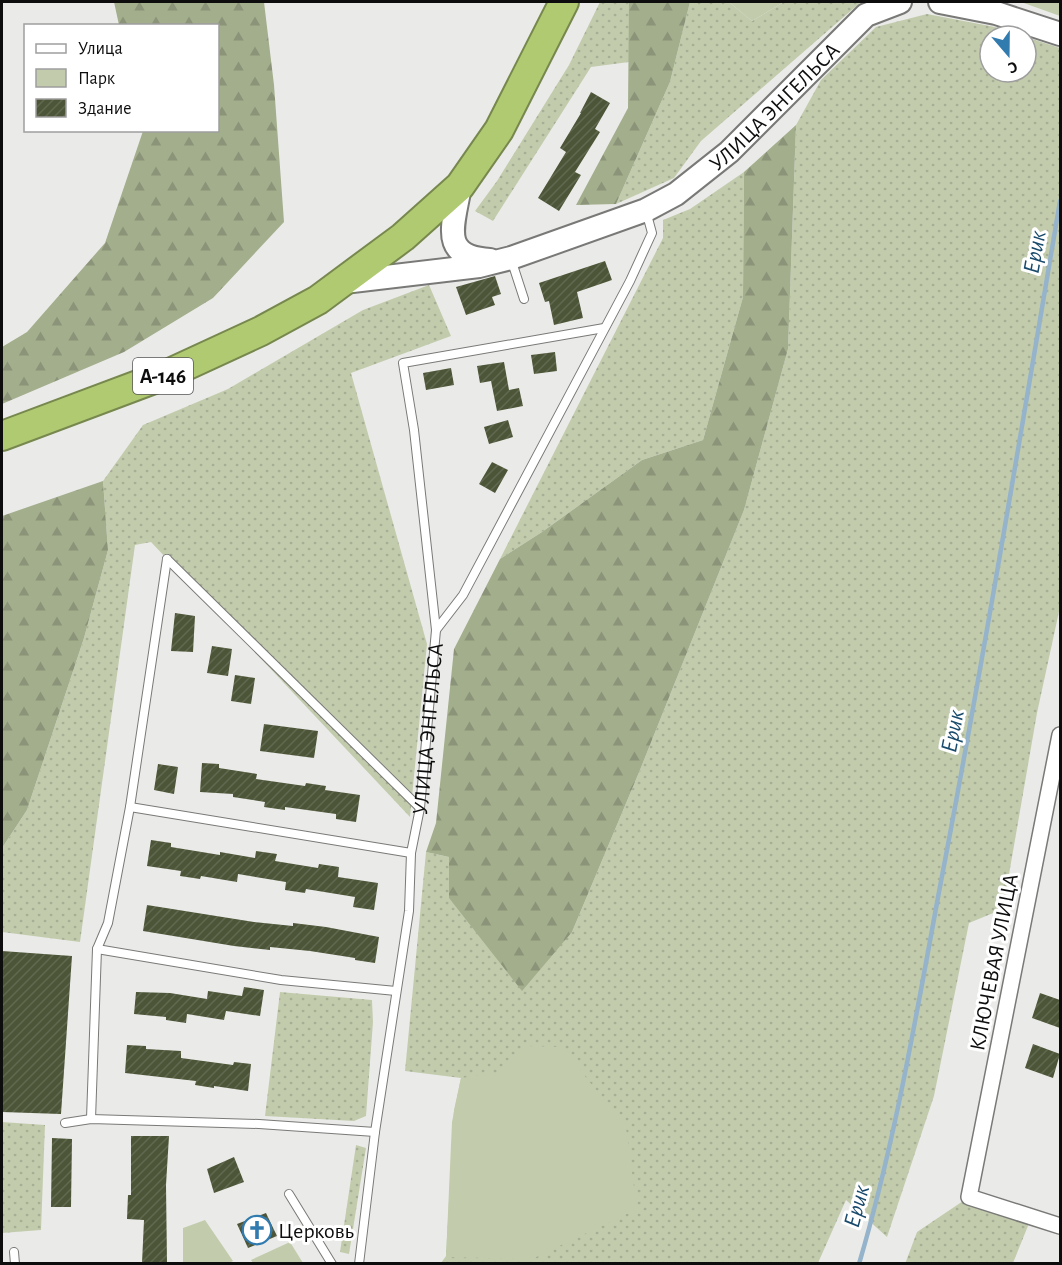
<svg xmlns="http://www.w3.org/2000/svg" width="1062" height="1265" font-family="'Alegreya Sans',sans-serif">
<defs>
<pattern id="grass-dots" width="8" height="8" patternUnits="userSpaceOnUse" patternTransform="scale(1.5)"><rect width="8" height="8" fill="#c2ccad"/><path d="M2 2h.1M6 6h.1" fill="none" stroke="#a6ae94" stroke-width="1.8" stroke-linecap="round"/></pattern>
<pattern id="forest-firs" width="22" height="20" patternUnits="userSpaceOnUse" patternTransform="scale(1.5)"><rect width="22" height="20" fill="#a3ae8d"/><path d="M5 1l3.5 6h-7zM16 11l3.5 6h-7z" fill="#8b9478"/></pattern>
<pattern id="building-hatch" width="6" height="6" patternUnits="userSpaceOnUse" patternTransform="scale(1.5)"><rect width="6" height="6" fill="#4c5537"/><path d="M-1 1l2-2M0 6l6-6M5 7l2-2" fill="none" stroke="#616850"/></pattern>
</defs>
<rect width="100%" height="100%" fill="#eaebe8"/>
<path fill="url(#grass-dots)" d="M600,2H629V62L591,67L493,221L475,211L497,181L569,65Z
M690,2H729L752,21L784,2H861L701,141L674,178L616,204L670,82Z
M927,14L995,27L1023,36H990V72H1026V37L1060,48V607L1037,713L1003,909L969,923L934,1096L887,1237L846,1200L818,1263H441L446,1256L454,1110L461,1078L405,1071L426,852L449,857V898L572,932L640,770L744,510L788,349L796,125L821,80L876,27Z
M744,172L743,297L703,440L642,460L542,532L500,559L663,238V220L690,209Z
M429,285L451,336L351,373L427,644L410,817L151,542L135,545L80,942L2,932V848L27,810L84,638L108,550L103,481L143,425L228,389L363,310Z
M280,992L372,1000L373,1022L366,1116L354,1121L265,1116Z
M2,1122L45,1125L41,1230L2,1233Z
M356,1145L366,1148L349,1254L340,1252Z
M969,1197L1032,1216L1013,1263L905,1264L917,1232Z"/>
<path fill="url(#forest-firs)" d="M114,2H264L274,85L284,222L213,298L124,352L2,404V347L27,332L105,243L143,131L218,130V26L119,25Z
M629,2H690L670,82L616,204L576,205L628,108Z
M796,125L788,349L744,510L640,770L572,932L522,991L449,898V857L426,852L436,823L454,649L500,559L542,532L642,460L703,440L743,297L744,172Z
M103,481L108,550L84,638L27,810L2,848V516Z"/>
<path fill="#c2ccad" d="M729,2H784L752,21Z
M1021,2H1060V16Z
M526,1046L562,1047L626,1128L637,1209L532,1259L446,1257L452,1122L461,1078L498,1073Z
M205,1220L233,1261L227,1264L183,1263V1228Z
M290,1242L303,1263H253L251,1260Z"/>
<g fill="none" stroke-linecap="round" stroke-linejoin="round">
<path stroke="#95b3cb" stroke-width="4.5" d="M859,1264C895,1142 916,1016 939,892C983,662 1021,432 1060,201"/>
</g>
<path fill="url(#building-hatch)" d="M591,92L610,103L595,129L600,132L575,172L581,175L559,211L538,198L566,152L560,148L581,113H580Z
M605,261L612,280L577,292L583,318L554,325L549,301L545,302L539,283Z
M495,276L501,294L492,297L495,305L466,315L456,287Z
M555,352L557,371L534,374L531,355Z
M504,362L509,390L519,388L523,406L497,411L491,381L480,383L477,366Z
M451,368L454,385L426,390L423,373Z
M508,420L513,437L489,444L484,427Z
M492,462L508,470L495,493L479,484Z
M175,613L195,616L193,652L171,651Z
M212,646L232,649L228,676L207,673Z
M235,675L255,678L251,704L231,701Z
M264,724L318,731L314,758L260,751Z
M202,763L219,764V768L257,774L256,779L305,786L306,783L326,786L325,790L360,795L356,822L336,819V814L285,807V810L264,807L265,802L233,797V794L200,792Z
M158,764L178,767L174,794L154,790Z
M151,840L171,843V847L220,855V852L255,858L256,851L277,854L275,861L318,868L319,864L339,867L338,877L378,883L374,910L353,907L355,897L306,889L305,893L285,890L286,882L238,874L237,882L201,876L200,879L180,876L181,871L147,866Z
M147,905L254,922L293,926V923L326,927L379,937L375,963L355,960V958L310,951L270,947V950L234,946L143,931Z
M2,951L72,956L61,1114L2,1112Z
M244,987L264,990L260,1016L226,1011L224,1020L187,1014L186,1023L166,1020V1017L134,1014L136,992L170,993L207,999L208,991L242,996Z
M1040,993L1060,1000V1028L1032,1018Z
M1033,1044L1060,1054L1053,1078L1025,1068Z
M127,1045L146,1046V1049L181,1051V1058L233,1065L234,1062L251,1064L248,1091L214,1086V1088L195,1085L196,1081L125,1073Z
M131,1136H169L166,1185L167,1263H142L144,1220L127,1219L128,1195H131Z
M52,1138L72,1139L71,1207H51Z
M234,1157L244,1182L214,1193L207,1169Z
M266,1213L277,1236L248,1248L237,1224Z"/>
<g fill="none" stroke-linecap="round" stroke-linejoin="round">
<g stroke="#797977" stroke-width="10">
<g id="lane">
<path d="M511,259L524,299"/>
<path d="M167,559L420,808"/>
<path d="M436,630L414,430L403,363L604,328"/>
<path d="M130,807L411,853"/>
<path d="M97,949L281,980L396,991"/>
<path d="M91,1119L97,949L108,923L130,807L167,559"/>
<path d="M65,1123L91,1119L259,1124L375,1132"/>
<path d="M289,1194L332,1264"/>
<path d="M14,1252L15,1264"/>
<path id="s1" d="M359,1264L375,1132L409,911L411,853L420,808L436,630L463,595L630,281L652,233L646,211"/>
</g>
</g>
<g stroke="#797977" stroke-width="18">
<path id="street" d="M1060,735L969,1197L1060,1226"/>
</g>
<g stroke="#797977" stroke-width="26">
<g id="secondary">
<path d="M940,2L996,13L1060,34"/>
<path d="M460,186C454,224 438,257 490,260"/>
<path id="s2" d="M344,282L479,266L511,258L646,210L676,194L729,152L866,15L900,2"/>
</g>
</g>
<g stroke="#77884e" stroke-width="32">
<path id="highway" d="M2,436L170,373L261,331L318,300L403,237L460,186L499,130L564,2"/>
</g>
<use href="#lane" stroke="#fff" stroke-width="8"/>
<use href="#street" stroke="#fff" stroke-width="15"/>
<use href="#secondary" stroke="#fff" stroke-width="22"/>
<use href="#highway" stroke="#b0ca71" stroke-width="28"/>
</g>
<defs>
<g id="church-ring" transform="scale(1.5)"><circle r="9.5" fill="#fff" stroke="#327baf" stroke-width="1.5"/><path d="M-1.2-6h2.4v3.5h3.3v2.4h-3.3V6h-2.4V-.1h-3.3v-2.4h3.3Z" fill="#327baf"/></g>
</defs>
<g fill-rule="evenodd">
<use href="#church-ring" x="257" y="1230"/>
</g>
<g text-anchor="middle" stroke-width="6" stroke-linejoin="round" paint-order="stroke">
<rect fill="#fff" stroke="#555655" stroke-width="1.5" x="133" y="358" width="60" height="36" rx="4.5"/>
<g font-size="21" font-weight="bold" fill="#0c0d0c">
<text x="163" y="383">А-146</text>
</g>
<g font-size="22" fill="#0c0d0c" stroke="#fff">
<text dy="8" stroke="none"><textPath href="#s2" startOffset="478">УЛИЦА ЭНГЕЛЬСА</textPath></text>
<text dy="8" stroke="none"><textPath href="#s1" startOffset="540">УЛИЦА ЭНГЕЛЬСА</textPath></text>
<text transform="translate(993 962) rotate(-79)" y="8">КЛЮЧЕВАЯ УЛИЦА</text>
</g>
<g font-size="22" fill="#0c0d0c" stroke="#fff" text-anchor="start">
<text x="278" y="1238">Церковь</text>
</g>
<g font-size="24" font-style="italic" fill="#194a6c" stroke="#fff">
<text transform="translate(1034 252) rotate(-80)" y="8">Ерик</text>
<text transform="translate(952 731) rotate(-79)" y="8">Ерик</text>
<text transform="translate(856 1206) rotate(-75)" y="8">Ерик</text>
</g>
</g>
<rect width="1062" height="1265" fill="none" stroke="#0c0d0c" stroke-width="6"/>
<rect x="24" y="24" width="195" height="108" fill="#ffffff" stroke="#9e9e9e" stroke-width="1.5"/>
<rect x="36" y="44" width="30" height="9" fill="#ffffff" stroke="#9e9e9e" stroke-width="1.5"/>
<text x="78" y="54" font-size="18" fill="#0c0d0c">Улица</text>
<rect x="36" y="69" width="30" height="18" fill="#c2ccad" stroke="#9e9e9e" stroke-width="1.5"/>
<text x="78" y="84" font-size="18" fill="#0c0d0c">Парк</text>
<rect x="36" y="99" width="30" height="18" fill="url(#building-hatch)" stroke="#9e9e9e" stroke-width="1.5"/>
<text x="78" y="114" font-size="18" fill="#0c0d0c">Здание</text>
<g transform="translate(1008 54) rotate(160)"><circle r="28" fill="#ffffff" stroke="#9e9e9e" stroke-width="1.5"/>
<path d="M0-4.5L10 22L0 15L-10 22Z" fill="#327baf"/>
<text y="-9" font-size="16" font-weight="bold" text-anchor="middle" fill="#0c0d0c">С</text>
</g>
</svg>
